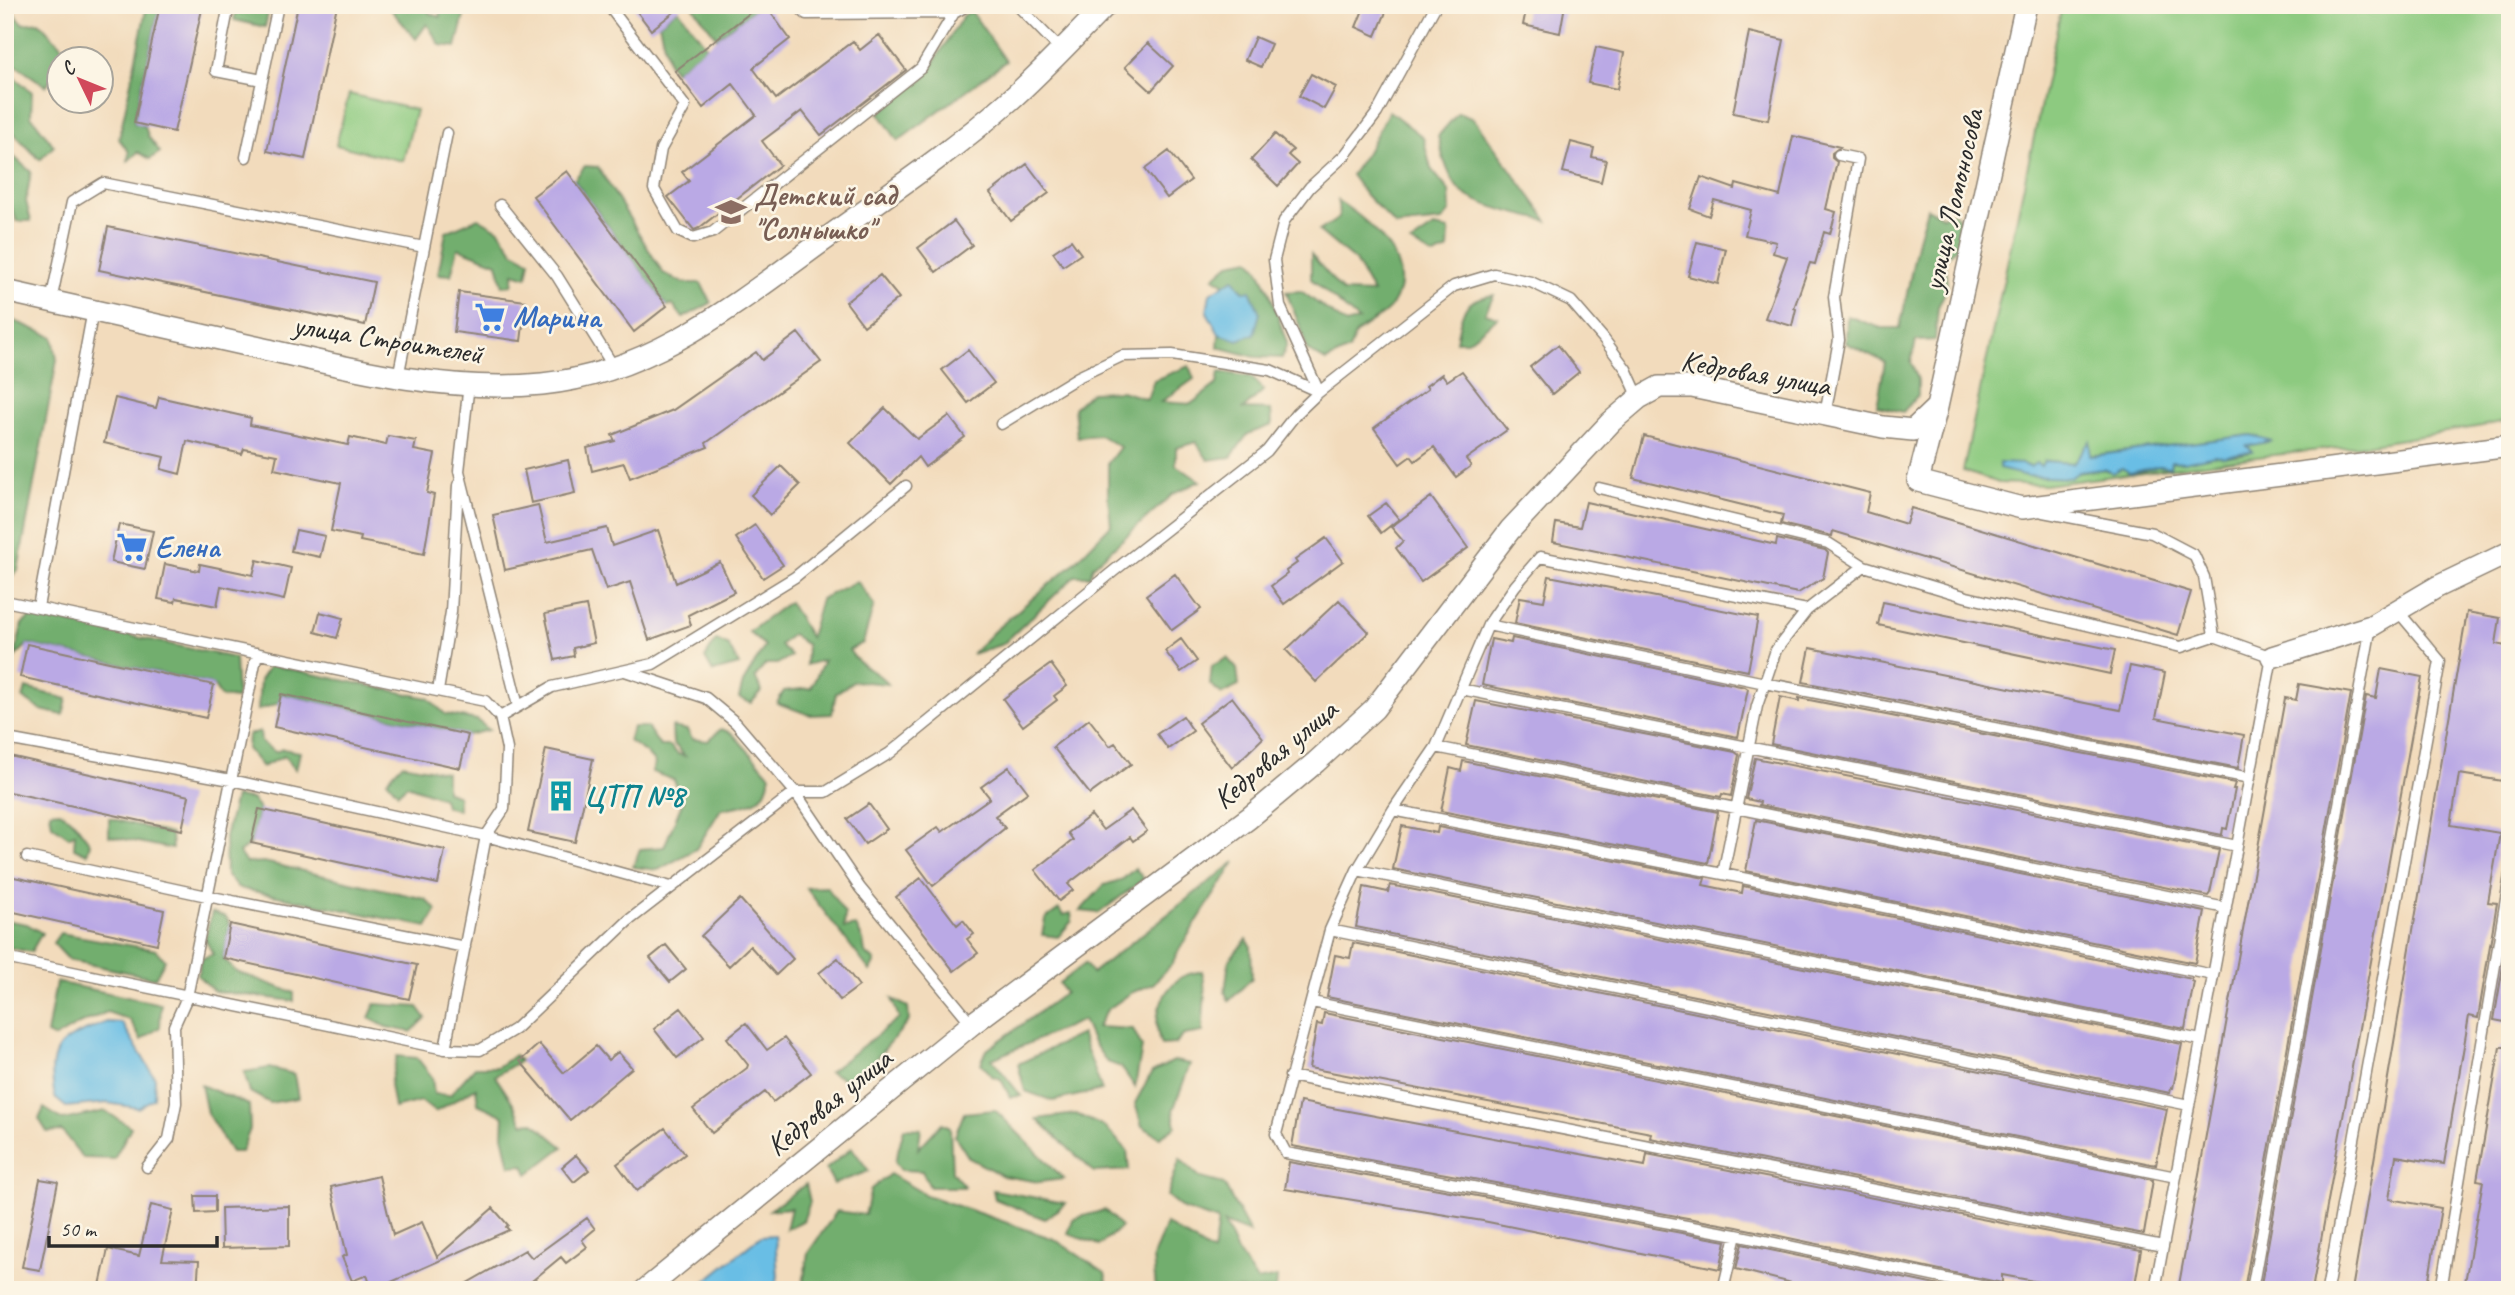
<svg xmlns="http://www.w3.org/2000/svg" width="2515" height="1295" font-family="Caveat,sans-serif">
<rect width="100%" height="100%" fill="#fcf5e5"/>
<filter id="ink" filterUnits="userSpaceOnUse"><feTurbulence type="fractalNoise" baseFrequency=".0143" numOctaves="2"/><feDisplacementMap in="SourceGraphic" scale="14" xChannelSelector="R" yChannelSelector="G"/><feConvolveMatrix kernelMatrix="1 2 1 2 8 2 1 2 1" color-interpolation-filters="sRGB"/></filter>
<filter id="wash" filterUnits="userSpaceOnUse"><feTurbulence type="fractalNoise" baseFrequency=".00686" numOctaves="4" result="noise"/><feDisplacementMap in="SourceGraphic" scale="28" xChannelSelector="R" yChannelSelector="G"/><feGaussianBlur stdDeviation="1.57" result="paint"/><feColorMatrix in="noise" values="0 0 0 0 0 0 0 0 0 0 0 0 0 0 0 0 0 1.4 0 .05"/><feComposite in="paint" operator="in"/></filter>
<g filter="url(#wash)">
<rect width="100%" height="100%" fill="#f2dbbc"/>
<path fill="#8dca80" stroke="#5c7a56" stroke-width="2" fill-rule="evenodd" d="M2062,5H2510V420L2482,426L2366,445L2265,456L2045,485L1999,483L1963,471ZM2251,435L2270,441L2246,446L2252,452L2224,457L2215,455L2184,462L2171,461L2170,467L2159,466L2130,473L2122,468L2113,473L2104,469L2048,477L2027,476L2023,464L2030,467L2041,466L2044,461L2073,463L2090,442L2089,456Z
M349,94L416,110L403,161L336,145Z"/>
<path fill="#72ae6e" stroke="#4e6c4c" stroke-width="2" d="M147,5H160L134,123L145,126L148,136L160,152L150,159L138,152L128,161L129,152L119,139Z
M237,5H270L265,27L234,20Z
M387,5H429V13L440,17L439,5H455L465,12L456,47L440,45L427,24L416,39Z
M692,5H760L717,38Z
M5,9L13,12L23,24L39,22L69,54L65,59L60,60L59,67L46,86L11,62L8,72L32,92L31,116L54,146L40,160L5,124Z
M678,9L707,47L675,71L668,62L659,24Z
M971,11L1006,61L898,141L879,113L924,78L963,16Z
M1389,111L1423,137L1431,169L1449,191L1450,211L1442,221L1396,226L1366,195L1351,175L1367,152Z
M1458,113L1474,119L1548,221C1526,216 1470,205 1457,187C1446,171 1442,154 1438,136Z
M5,149L31,172L26,201L31,221H17L9,203L5,200Z
M585,166L598,167L663,273L683,283H701L711,303L683,318L673,305L667,306L574,180Z
M1338,201C1368,220 1419,263 1393,304C1383,319 1364,324 1355,335C1353,339 1351,346 1349,350L1326,361L1307,350L1302,331L1286,292L1301,291L1346,324L1358,320L1311,279V254L1343,292L1373,293L1355,261L1319,231L1339,218Z
M1927,208L1943,217L1954,212L1964,225L1959,245L1945,259L1947,288L1938,307L1935,340L1916,341L1911,362L1918,380V395L1903,412L1877,406L1885,362L1846,343L1847,316L1881,328H1900L1918,239Z
M478,218L499,230L514,252L530,261L527,277L514,273L512,285L503,286L497,263L458,248L451,275L438,274L446,232Z
M1434,227L1449,230L1448,250L1434,256L1411,243Z
M1250,259L1258,268L1269,291L1287,343L1282,358L1255,357L1218,347L1219,334L1238,340L1243,291L1234,279L1225,284L1214,277L1230,263Z
M1494,295L1485,313L1498,317L1468,341H1456C1462,313 1462,299 1494,295Z
M5,317L53,337L57,360L18,570L5,583Z
M1189,366L1194,379L1161,402L1191,404L1217,384L1219,372L1251,377L1264,390L1243,409L1271,410L1272,425L1248,434L1231,457L1208,460L1196,442L1176,448V465L1200,481L1173,494L1093,566L1090,576H1075L1003,644L972,654L993,632L1073,564L1111,525L1108,498V463L1120,447L1099,435L1077,437L1074,408L1091,392L1121,391L1147,399L1154,380Z
M857,581L874,605L863,643L849,650C862,670 874,668 888,684L854,681L836,693L832,714L810,715L777,703L784,691L811,688L824,660L806,665L807,645L792,634L780,645L791,656L777,664H766L755,677L762,691L751,703L739,698L743,683L765,646L749,632L789,602L810,637L821,599Z
M33,615L235,658L237,699L221,697L213,685L28,644L15,657L22,624Z
M716,640L728,645L739,665L713,672L705,658Z
M1227,658L1237,669L1239,686L1222,694L1210,684L1212,666Z
M270,665L428,698L445,714L477,720L489,730L468,735L282,694L279,703L258,710L260,680Z
M26,688L67,699L63,715L41,710L23,698Z
M633,727H647L660,746H670L678,754L685,756L673,743L672,727L687,730L692,739L708,741L721,729L732,733L770,775C766,806 747,804 721,809L696,849L658,870L633,867L640,849L664,847L683,801L674,780L652,772L655,763L646,753L629,741Z
M260,731L261,742L275,752L283,749L300,752L296,770L284,756L262,767L247,749L248,735Z
M402,764L446,772V791L458,796V810L445,806L443,798L407,785L398,793L387,780Z
M235,797L251,799L259,809L251,843L239,853L246,863L264,862L425,899L437,910L427,927L238,888L226,875L225,837Z
M60,811L75,823L90,843L87,854L74,848L75,833L69,837L52,825L50,812Z
M109,818L171,834L172,849L109,836Z
M1235,862L1180,948L1172,964L1153,984L1131,993L1107,1010L1097,1027L1133,1029L1142,1047L1135,1087L1121,1067L1107,1062L1092,1041L1083,1020L992,1059L1021,1096L1010,1097L1001,1079L992,1076L981,1063L987,1050L1065,993L1059,983L1085,964L1092,973Z
M1135,868L1144,879L1099,913L1080,911L1104,885L1123,879Z
M827,887L845,914L844,928L856,926L863,940L865,953L875,961L870,971L806,888Z
M1059,909L1063,915L1071,913L1072,921L1058,937L1042,935L1045,919Z
M212,912L226,917L230,924L223,958L235,971L294,993V1001L214,991L198,976L201,959L213,954L205,939Z
M5,920L27,924L42,933L31,952L5,947Z
M60,933L156,950L165,960L155,978L69,960L53,943Z
M1247,939L1251,947L1252,978L1229,1001L1225,992L1229,960Z
M1202,971C1208,993 1202,1010 1203,1032L1184,1035L1175,1044L1161,1045C1152,1020 1159,994 1180,978C1186,974 1195,973 1202,971Z
M56,982L161,1004L160,1027L141,1040L130,1020L107,1012L79,1024L55,1038L47,1034Z
M892,999L908,1007L909,1021L855,1083L829,1072L899,1018Z
M375,1004L418,1007L426,1018L411,1032L386,1027L369,1018Z
M1081,1034L1102,1090L1053,1101L1025,1091L1018,1064Z
M515,1055L520,1061L495,1076L513,1103L523,1123L533,1122L563,1147L528,1174L524,1165L510,1166L503,1135L504,1116L478,1104L476,1088L435,1112L421,1101L394,1108L390,1084L397,1056L417,1058L432,1077L434,1094L450,1095L475,1067H497Z
M1174,1061L1190,1064L1173,1111L1176,1126L1160,1137L1142,1126L1135,1103L1152,1072Z
M269,1068L294,1074L298,1098L270,1103L250,1092L244,1072Z
M201,1085L249,1105L250,1129L241,1152H231L207,1113Z
M44,1108L63,1120L105,1111L131,1127L114,1159L83,1158L62,1131L47,1132L39,1119Z
M995,1110L1064,1179L1039,1182L1003,1176L969,1158L955,1136L964,1113Z
M1076,1114L1105,1127L1127,1150L1129,1170L1094,1172L1037,1119Z
M942,1123L950,1127L952,1172L965,1187H930L922,1171L901,1170L895,1162L904,1128L921,1129L918,1149Z
M852,1148L869,1171L834,1184L826,1169Z
M1180,1159L1201,1178L1224,1184L1250,1233L1224,1223L1236,1250L1257,1281L1277,1277L1276,1290H1156L1153,1257L1166,1224L1213,1253L1218,1221L1183,1209L1167,1196Z
M890,1174L926,1195L1054,1239L1105,1273L1109,1290H802L808,1253L837,1211L865,1215L871,1189Z
M806,1184L810,1202L803,1221L786,1229L791,1208L770,1210Z
M993,1190L1066,1203L1045,1219L995,1199Z
M1105,1210L1121,1227L1100,1245L1068,1234L1073,1219Z"/>
<path fill="#69bee5" stroke="#4a7488" stroke-width="2" d="M1234,279L1243,291H1250L1260,313L1254,334L1238,340L1219,334L1207,312L1210,293Z
M2251,435L2272,441L2247,446L2253,452L2239,453L2224,457L2215,455L2184,462L2171,461L2170,467L2159,466L2130,473L2122,468L2113,473L2104,469L2079,472L2070,478L2027,476L1999,469V463L2023,464L2030,467L2036,463L2041,466L2044,461L2073,463L2090,441V456Z
M107,1022L122,1023L155,1078L154,1098L138,1108L107,1103L66,1107L55,1098C45,1042 62,1041 107,1022Z
M775,1235L778,1276L775,1290H694L761,1236Z"/>
<g id="blocks">
<path fill="#baa9e5" d="M160,5H203L174,132L134,123Z
M298,5H337L305,159L267,151Z
M632,5H683L651,30Z
M760,5H765L790,39L753,68L776,99L853,41L860,50L879,35L906,70L821,135L802,111L762,141L780,165L699,228L694,230L668,197L689,181L682,172L756,115L733,84L703,108L675,71Z
M1365,5H1389L1376,36L1356,27Z
M1527,5H1565L1560,33L1523,25Z
M1749,32L1784,40L1768,120L1733,113Z
M1255,37L1271,44L1261,67L1245,60Z
M1148,43L1173,66L1151,91L1125,67Z
M1596,47L1624,53L1617,89L1588,83Z
M1311,74L1336,87L1324,109L1299,96Z
M1275,134L1293,150L1288,155L1298,164L1278,186L1251,160Z
M1793,136L1840,147L1832,153V158L1837,162L1826,209L1836,212L1830,234L1824,232L1815,264L1810,263L1794,308L1796,309L1792,326L1765,318L1787,257L1773,253L1776,242L1745,235L1751,210L1714,200L1709,216L1690,209L1701,177L1735,189L1736,184L1780,196Z
M1571,142L1594,148L1592,157L1606,160L1601,182L1563,172Z
M1169,151L1191,180L1167,198L1145,169Z
M1027,164L1049,193L1011,221L990,193Z
M567,171L667,306L634,332L533,196Z
M954,221L972,245L936,272L918,248Z
M108,227L374,282L365,325L99,270Z
M1071,240L1081,254L1063,266L1053,252Z
M1697,242L1726,249L1718,284L1688,276Z
M880,275L899,298L864,326L846,302Z
M459,292L526,301L521,341L454,332Z
M798,333L821,362L706,443L708,447L630,478L624,463L592,471L587,448L615,441L612,435L673,410L756,352L762,360Z
M1558,345L1579,372L1552,394L1530,367Z
M968,350L994,383L968,403L942,370Z
M1462,371L1507,430L1466,459L1471,466L1456,477L1434,447L1415,461L1411,456L1400,464L1374,428L1428,389L1426,386L1442,374L1447,381Z
M159,397L251,418L250,425L348,445L350,437L386,445L388,436L416,441L414,450L435,454L427,493L434,495L424,554L360,541L361,537L331,531L341,483L274,469L277,455L244,449L242,454L187,441L180,474L161,469L164,457L104,443L115,398L156,408Z
M885,408L917,439L949,416L965,437L925,467L918,457L891,484L850,443Z
M1644,436L1870,493L1866,512L1906,524L1911,508L2191,592L2178,635L1833,531L1832,536L1781,524L1783,515L1633,478Z
M568,460L575,493L531,503L524,470Z
M781,466L800,485L770,515L751,495Z
M1431,497L1468,548L1421,582L1396,548L1403,541L1391,527Z
M1586,502L1776,545L1777,539L1825,550L1828,553L1823,578L1798,593L1553,542L1556,523L1580,527Z
M1386,503L1399,519L1381,533L1368,516Z
M538,505L547,542L607,528L612,546L658,530L676,583L720,562L734,592L688,615L691,625L649,640L630,582L606,590L592,550L505,570L493,515Z
M119,524L153,531L145,569L111,562Z
M755,525L783,565L763,578L736,538Z
M296,530L325,536L320,557L291,551Z
M1326,538L1343,561L1284,604L1271,586L1287,574L1286,571L1297,563L1295,560Z
M257,560L291,568L284,600L221,586L217,606L176,598L175,602L158,599L165,564L199,571L200,564L253,575Z
M1175,574L1201,609L1172,630L1146,595Z
M1549,576L1758,617L1748,671L1515,623L1520,597L1544,601Z
M1339,600L1369,632L1316,682L1286,650Z
M1883,602L2115,650L2110,674L1878,625Z
M586,606L594,643L573,648L574,656L555,660L545,614Z
M320,612L343,618L337,638L315,632Z
M2467,612L2500,618L2496,644L2510,647V744L2503,781L2459,774L2451,825L2500,833L2488,902L2497,903L2478,1018L2469,1016L2444,1164L2396,1156L2389,1199L2441,1208L2427,1290H2352Z
M1512,638L1745,687L1748,689L1738,737L1482,685L1491,639L1511,643Z
M1181,639L1197,661L1181,672L1165,651Z
M27,644L214,685L206,718L20,677Z
M1810,648L2120,710L2130,666L2165,673L2156,718L2244,735L2238,768L1803,682Z
M1051,664L1067,686L1054,696L1057,700L1023,726L1003,699Z
M2381,669L2422,677L2312,1290H2260L2366,696L2376,698Z
M2299,684L2351,693L2244,1290H2178L2285,698L2296,700Z
M281,694L468,735L460,768L274,727Z
M1232,697L1263,738L1232,768L1198,723Z
M1780,697L1799,701V698L2235,783L2233,789H2235L2227,829L2223,828L2222,835L1771,744Z
M1476,701L1735,752L1739,755L1731,796L1722,794L1721,797L1466,745Z
M1183,716L1193,731L1168,749L1157,734Z
M1089,719L1110,746L1115,743L1131,764L1090,794L1053,747Z
M546,749L593,759L575,842L528,832Z
M5,755L189,796L182,830L5,791Z
M1755,758L2219,850L2210,893L2208,896L1759,805L1760,802L1746,799Z
M1463,761L1718,812L1708,863L1441,811L1450,768L1461,771Z
M1009,767L1028,792L995,816L1005,828L933,886L906,850L938,827L942,832L990,798L981,787Z
M869,804L887,829L865,844L847,819Z
M259,809L445,850L438,884L251,843Z
M1131,810L1147,831L1133,841L1130,837L1068,884L1073,890L1059,901L1035,870L1073,840L1068,833L1091,815L1103,830Z
M1756,820L2205,912L2195,963L1746,871Z
M1402,826L1437,833L1438,827L1705,878L1703,885L1742,893L1743,886L2192,979V981L2194,982L2185,1029L1393,869Z
M5,875L164,910L157,944L5,910Z
M921,878L957,925L963,920L974,934L967,939L978,953L954,971L896,897Z
M1390,885L2182,1044L2173,1088H2171L2170,1093L1356,927L1364,887L1388,892Z
M740,899L793,959L776,975L750,946L729,966L701,936Z
M230,924L417,965L409,999L223,958Z
M2510,925V1023L2494,1020Z
M1353,943L2167,1109L2156,1165L1327,997L1335,955L1350,958Z
M666,945L686,969L670,982L650,958Z
M838,958L859,986L840,1000L819,973Z
M681,1008L704,1037L677,1058L654,1029Z
M1324,1013L2153,1180L2144,1234L1650,1138L1651,1133L1309,1068L1317,1024L1322,1025Z
M746,1023L767,1050L784,1038L811,1073L773,1102L765,1092L712,1133L693,1109L747,1068L748,1065L727,1038Z
M539,1044L564,1073L596,1046L608,1060L618,1052L632,1068L570,1120L520,1061Z
M2500,1047H2510V1290H2476L2464,1288L2483,1181L2477,1180Z
M1300,1102L1645,1166L1647,1154L2141,1250L2134,1290H2081L2002,1275V1283L1737,1227L1292,1146Z
M665,1128L685,1154L637,1191L617,1164Z
M576,1155L589,1170L574,1182L562,1167Z
M1289,1162L1726,1241L1720,1269L1483,1221L1285,1189Z
M379,1176L393,1235L422,1222L437,1257L493,1208L508,1225L506,1227L509,1230L389,1283L392,1290H372L367,1275L352,1281L342,1257L347,1255L331,1187Z
M40,1179L58,1182L40,1270L22,1267Z
M195,1196H215V1212L196,1213Z
M151,1205L173,1210L162,1260L199,1261L197,1290H99L108,1249L139,1256Z
M289,1206V1246L222,1248L221,1208Z
M587,1218L595,1229L582,1240L587,1247L566,1263L561,1257L521,1290H455L525,1250L532,1258Z
M1742,1244L1959,1290H1820L1736,1269Z"/>
</g>
</g>
<g filter="url(#ink)">
<use href="#blocks" fill-opacity="0" stroke="#8e8374" stroke-width="2"/>
<g fill="none" stroke-linecap="round" stroke-linejoin="round">
<g stroke="#8e8374" stroke-width="13">
<path id="lane" d="M229,5L216,71L262,80
M608,5L685,106L661,149L654,189L678,231L693,238L713,232L921,68L954,13
M797,5L806,14L954,13L968,5
M1017,5L1061,50
M246,157L278,5
M500,205L557,276L615,369
M51,301L72,202L103,183L424,247
M398,377L447,133
M469,384L459,471L518,706
M1319,392L1280,306L1274,260L1284,221L1310,187L1345,155L1377,113L1436,5
M1825,415L1839,340L1834,297L1858,159L1839,155
M1001,424L1078,377L1122,356L1172,355L1270,370L1319,392
M1599,488L1828,543L1864,566L1967,597L2181,647L2214,636L2272,657L2155,1290
M2043,512L2152,533L2194,555L2204,577L2214,636
M5,601L485,701L500,717L507,749L504,809L486,836L445,1049
M38,607L93,310
M1807,610L1540,557L1515,586L1488,625L1436,747L1393,810L1357,870L1330,930L1276,1134L1286,1153L1736,1235L1999,1290
M1488,625L1765,683L2250,778
M625,671L706,698L736,723L795,792L860,888L972,1024
M1461,689L2237,846
M438,691L451,612L458,485
M500,717L552,687L653,664L795,577L906,486
M7,739L231,780L486,836L671,887
M1436,747L2226,908
M1393,810L1723,874L2213,975
M27,857L207,896L465,947
M1357,870L2201,1040
M1723,874L1757,706L1776,650L1807,610L1864,566
M1330,930L2189,1105
M5,958L445,1049L480,1050L515,1029L628,921L795,792H826L890,753L1115,570L1267,451L1296,414L1319,392L1454,286L1494,274L1531,282L1571,301L1603,338L1626,369L1639,398
M1312,1002L2176,1177
M1290,1076L2163,1246
M147,1167L169,1139L176,1103L174,1026L187,997L257,653
M1723,1290L1736,1235
M2252,1290L2371,626
M2327,1290L2440,661L2397,610
M2441,1290L2510,875"/>
</g>
<g stroke="#8e8374" stroke-width="24">
<path id="street" d="M2026,5L1937,407L1918,481L2022,508L2510,446
M5,291C90,310 175,329 260,348C351,369 447,393 542,384C650,374 736,304 820,243C884,197 950,153 1009,101C1043,71 1074,37 1106,5
M2272,657L2371,626L2437,587L2510,552
M645,1290L972,1024L1249,818L1316,762L1374,709L1510,530L1611,422L1639,398L1659,387H1692L1883,427L1913,430L1937,407"/>
</g>
<use href="#lane" stroke="#fff" stroke-width="10"/>
<use href="#street" stroke="#fff" stroke-width="21"/>
</g>
</g>
<defs>
<g id="school-bare" transform="scale(2.415)"><path d="M0-5L7-2L0 1L-7-2ZM-4 1L0 2.5L4 1V4Q0 6-4 4Z" fill="#8d6e63" stroke="#fcf5e5" stroke-width="2.5" paint-order="stroke"/></g>
<g id="supermarket-bare" transform="scale(2.415)"><path d="M-6-5.5h2.5l.6 2H6L4.5 2H-2.5L-4.4-4H-6ZM-1.5 3.2a1.3 1.3 0 1 0 .1 0ZM3 3.2a1.3 1.3 0 1 0 .1 0Z" fill="#3f7fe0" stroke="#fcf5e5" stroke-width="2.5" paint-order="stroke"/></g>
<g id="building-bare" transform="scale(2.415)"><path d="M-4-6H4V6H1V3H-1V6H-4ZM-2.5-4.3h1.7v1.8h-1.7ZM.8-4.3h1.7v1.8H.8ZM-2.5-1h1.7V.8h-1.7ZM.8-1h1.7V.8H.8Z" fill="#0f9aa8" stroke="#fcf5e5" stroke-width="2.5" paint-order="stroke"/></g>
</defs>
<g fill-rule="evenodd">
<use href="#school-bare" x="731" y="212"/>
<use href="#supermarket-bare" x="490" y="317"/>
<use href="#supermarket-bare" x="132" y="547"/>
<use href="#building-bare" x="561" y="796"/>
</g>
<g text-anchor="middle" stroke-width="5" stroke-linejoin="round" paint-order="stroke">
<g font-size="30" font-weight="bold" fill="#785e54" stroke="#fcf5e5" text-anchor="start">
<text x="754" y="205">Детский сад<tspan x="754" dy="34">"Солнышко"</tspan></text>
</g>
<g font-size="30" fill="#2b2b2b" stroke="#fcf5e5">
<text transform="translate(1953 200) rotate(-77)" y="10">улица Ломоносова</text>
<text transform="translate(388 339) rotate(9)" y="10">улица Строителей</text>
<text transform="translate(1756 373) rotate(10)" y="10">Кедровая улица</text>
<text transform="translate(1275 754) rotate(-40)" y="10">Кедровая улица</text>
<text transform="translate(829 1102) rotate(-39)" y="10">Кедровая улица</text>
</g>
<g font-size="30" font-weight="bold" fill="#366cbe" stroke="#fcf5e5" text-anchor="start">
<text x="513" y="327">Марина</text>
<text x="155" y="557">Елена</text>
</g>
<g font-size="30" font-weight="bold" fill="#0d838f" stroke="#fcf5e5" text-anchor="start">
<text x="584" y="806">ЦТП №8</text>
</g>
</g>
<rect width="2515" height="1295" fill="none" stroke="#fcf5e5" stroke-width="28"/>
<g transform="translate(80 80) rotate(313)"><circle r="33" fill="#fcf5e5" stroke="#a8a49b" stroke-width="2"/>
<path d="M0-5L12 26L0 18L-12 26Z" fill="#d1495b"/>
<text y="-10" font-size="19" font-weight="bold" text-anchor="middle" fill="#2b2b2b">С</text>
</g>
<path d="M49 1236v10h168v-10" fill="none" stroke="#2b2b2b" stroke-width="3.5"/>
<text x="60" y="1236" font-size="21" fill="#2b2b2b" stroke="#fcf5e5" stroke-width="5" paint-order="stroke">50 m</text>
</svg>
